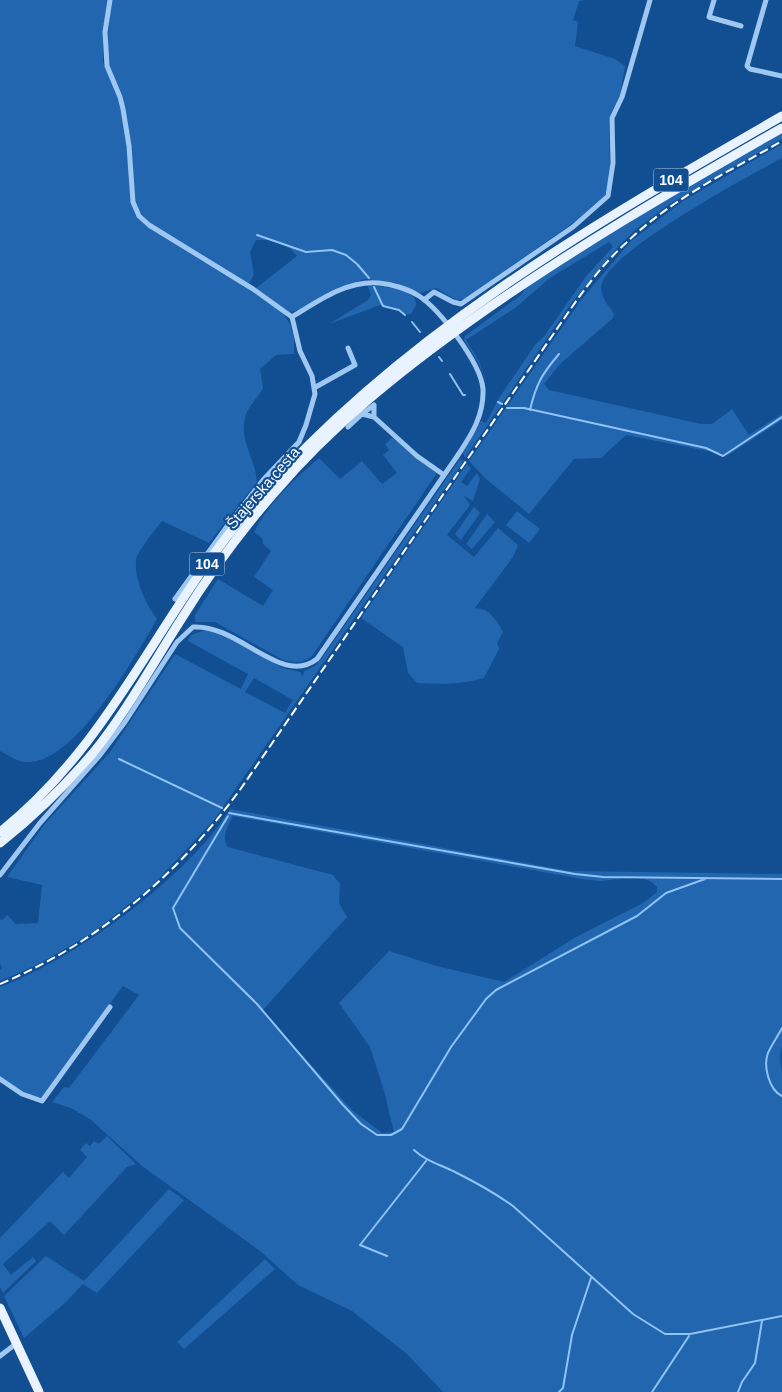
<svg xmlns="http://www.w3.org/2000/svg" width="782" height="1392" font-family="Arial,sans-serif">
<rect width="100%" height="100%" fill="#124e92"/>
<path fill="#2166af" fill-rule="evenodd" d="M0,0H108L103,31V62L119,101L126,131L132,203L136,216L146,225L209,263L282,312L290,324L294,338V354L276,355L260,369L263,388C258,398 247,407 245,418C239,441 256,460 257,482L209,543L162,521C156,529 137,552 136,560C134,580 146,604 157,619C136,655 74,767 25,762C16,761 8,755 0,751Z
M112,0H585L579,1L573,20L578,22L575,46L615,59L625,66L620,95L609,118L610,170L608,190L605,195L579,219L464,299L456,300L436,288L420,293L396,283L365,279L339,288L296,311L289,312L255,289L297,256L291,249L272,240H256L250,252L254,275L248,285L145,220C125,196 132,154 127,124C124,104 111,85 109,65C107,42 108,22 112,0Z
M782,133V139L670,204L635,230L618,247L570,305L465,458L463,453L481,421L486,423L499,398L535,345L545,335L587,275L613,247L609,242L550,278L515,308L466,340L479,361L487,383L479,364L464,340L465,336L521,295L528,285L629,220Z
M782,144V158C747,177 613,249 602,283C598,294 608,305 614,314L613,318L560,364L544,384L549,390L701,424H712L732,409L749,435L782,414V420L728,455L626,435L601,458L574,459L529,514L486,479L469,461L581,300L631,241L683,201Z
M368,286C378,286 416,288 416,303C416,306 413,311 411,314C402,316 392,305 380,305L329,324L368,300L371,295Z
M393,437L437,473L312,656C302,664 295,663 283,660L215,622H195V615L218,579L263,606L273,590L254,577L271,551L263,544L262,538L254,532C268,504 295,478 319,458L340,479L362,461L382,484L397,473L383,455L389,450L385,444Z
M460,459L464,461L214,820L153,885L94,932L37,965L0,981V970L2,968L0,964V919L2,920L7,915L16,924L38,923L42,885L7,877L44,825L110,752L175,654L241,689L248,674L188,641L191,635L208,629L215,630L283,668L300,672L302,676L304,674V671L315,666L322,658ZM254,678L293,700L285,713L245,692Z
M467,464L471,468L461,482L467,486L477,473L480,479L473,501L464,496L470,505L447,535L474,557L498,528L518,545L513,557L475,608C490,608 496,620 503,632L497,643L499,649L484,678C462,685 440,684 417,683L408,673L403,647L361,618Z
M474,507L480,513L461,540L455,534Z
M517,511L540,529L529,543L506,525Z
M487,514L495,522L472,549L466,544Z
M230,809L570,871L782,874V1046L780,1056L782,1072V1392H443L406,1353L352,1311L298,1285L260,1251L142,1166L91,1120L71,1108L52,1102L64,1087L69,1088L139,995L123,986L42,1097C28,1100 11,1084 0,1077V987C75,959 188,877 230,809ZM233,816L571,877C580,879 590,880 599,881C615,881 646,871 657,887V892L643,903L576,937L504,982L437,966L389,951L339,1003L370,1047L384,1091L394,1132L382,1133L352,1110L262,1011L347,917L339,903L340,884L333,875L228,847C221,838 228,825 233,816Z
M107,1136L136,1164L127,1167L64,1235L50,1221L3,1264L11,1275L33,1257L36,1261L3,1293L0,1287V1238L63,1172L69,1178L87,1157L80,1150L86,1143L90,1146L94,1141L99,1144Z
M169,1189L184,1200L97,1293L83,1284L65,1303L24,1338L4,1296L6,1294L46,1256L84,1281Z
M265,1259L275,1269L184,1349L177,1342Z"/>
<g fill="none" stroke-linecap="round" stroke-linejoin="round">
<path stroke="#90c3f6" stroke-width="2" d="M257,235L306,252L332,250L346,255L357,264L369,278
M374,287L383,306L399,310L405,315
M412,322L420,332
M439,357L442,361
M450,374L463,395H465
M498,402L502,404
M507,408H524L706,448L723,456L782,417
M530,410C536,384 542,374 559,354
M119,759L222,808
M229,813L575,874L603,877L782,879
M228,816L173,908L180,928L257,1004L343,1105L361,1124L377,1135H391L402,1129L451,1047L486,999L496,990L637,916L666,893L705,879
M782,1028C778,1036 772,1044 768,1053C763,1066 769,1090 782,1096
M414,1150C427,1162 439,1164 455,1172C475,1182 495,1193 513,1206L633,1314L665,1334H690L782,1316
M387,1256L360,1245L426,1161
M559,1392L563,1388L572,1335L591,1278
M652,1392L689,1336
M738,1392L742,1382L755,1363L762,1321"/>
<path stroke="#9ec7f2" stroke-width="5" d="M110,0L105,32L107,66L120,97L123,109L129,146L133,202L139,216L149,225L253,289L292,317
M714,0L709,17L741,26
M766,0L747,66L750,69L782,76
M424,300L434,292L453,302L461,304L573,227L608,196L613,163L612,118L622,97L650,0
M314,388L355,365L348,348
M374,405V417L417,456L444,475
M362,414L374,405
M348,427L362,414L374,417
M0,875L40,823L100,755L125,722L177,642L193,627C239,624 281,687 317,659L458,455C472,434 484,415 483,389C481,363 439,309 419,296C408,289 392,284 379,283C347,280 318,301 292,317L300,351L312,376L315,394L306,425L299,442L263,480L228,525L175,599
M0,1079L22,1094L42,1101L110,1007
M0,1356L17,1343"/>
<path stroke="#e9f3ff" stroke-width="9" d="M0,832C113,742 158,615 250,508C395,338 590,226 782,116
M0,843C34,816 65,786 93,753C127,711 153,663 182,618C210,573 241,531 275,492C331,426 400,371 470,321C570,250 675,189 782,128
M0,1308L39,1392"/>
<path stroke="#fff" stroke-width="2" stroke-dasharray="9 4" stroke-linecap="butt" d="M0,984C100,942 179,874 242,787L572,307C588,284 605,262 626,243C671,199 728,172 782,141"/>
</g>
<g text-anchor="middle" stroke-width="4.5" stroke-linejoin="round" paint-order="stroke">
<g fill="#124e92" stroke="#b8cade" stroke-width="1">
<rect x="653.5" y="168.5" width="35" height="23" rx="4"/>
<rect x="189.5" y="552.5" width="35" height="23" rx="4"/>
</g>
<g font-size="14" font-weight="bold" fill="#fff">
<text x="671" y="185">104</text>
<text x="207" y="569">104</text>
</g>
<g font-size="15" fill="#fff" stroke="#124e92">
<text transform="translate(263 488) rotate(-49)" y="5">Štajerska cesta</text>
</g>
</g>
</svg>
